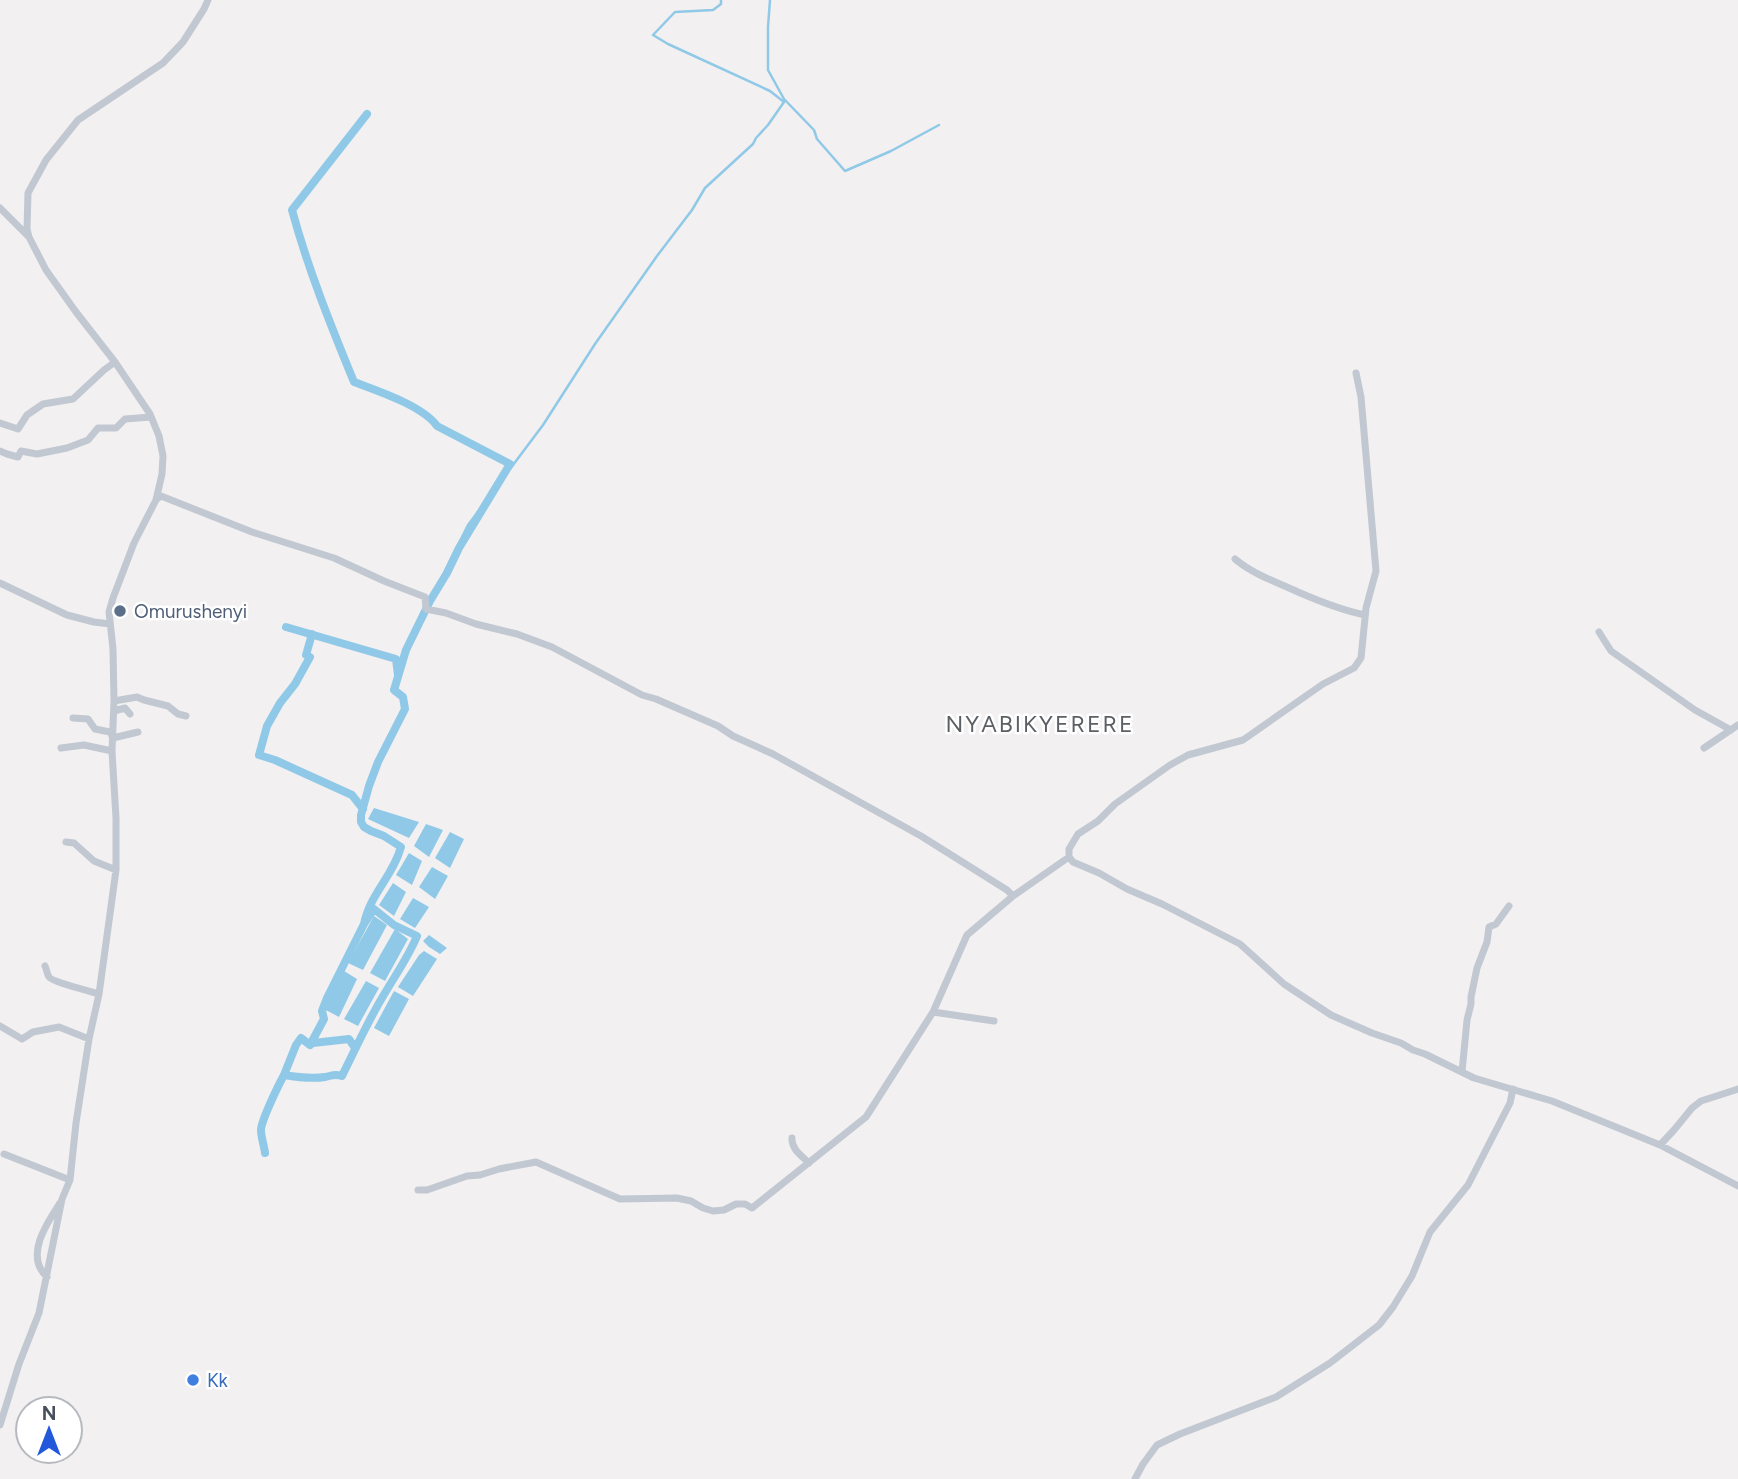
<svg xmlns="http://www.w3.org/2000/svg" width="1738" height="1479" font-family="Figtree,sans-serif">
<rect width="100%" height="100%" fill="#f2f0f0"/>
<path fill="#90c9e8" d="M374,808L419,822L409,838L368,819Z
M426,824L443,830L429,857L414,846Z
M450,832L464,839L450,868L435,858Z
M409,853L422,861L412,885L396,875Z
M432,867L448,876L435,899L419,887Z
M393,883L406,892L394,916L379,905Z
M413,898L429,907L415,928L400,919Z
M374,916L387,925L363,970L348,963Z
M395,929L408,939L385,981L370,973Z
M429,935L447,948L440,954L429,947L423,941Z
M424,951L437,959L413,996L398,987L419,955Z
M344,971L357,979L339,1017L324,1009Z
M366,981L379,988L358,1026L344,1019Z
M394,991L409,999L389,1036L374,1028Z"/>
<g fill="none" stroke-linecap="round" stroke-linejoin="round">
<path stroke="#90c9e8" stroke-width="2.5" d="M770,0L768,27V70L784,99L814,130L817,139L845,171L891,151L939,125
M437,587L468,525L543,425L595,344L657,256L692,210L705,188L753,144L756,138L768,125L784,102L770,91L668,44L653,35L675,12L713,10L721,4V0"/>
<path stroke="#90c9e8" stroke-width="8" d="M286,627L396,659L398,675
M312,634L306,655L310,657L295,684L280,703L267,726L259,755L275,760L352,795L363,809
M310,1045L324,1019L322,1011L327,998L364,924
M284,1075L296,1045L301,1038L310,1045L313,1043L349,1039L355,1048
M265,1153C264,1145 261,1137 261,1130C261,1121 279,1084 284,1075C296,1077 312,1079 325,1077C332,1076 334,1073 342,1076C355,1050 367,1023 382,998C394,977 408,958 417,936L394,925L374,909L364,924C370,894 393,876 401,847L384,836L371,831L364,827L361,822V815L369,786L378,762L405,709L403,697L394,690L406,650L430,601L447,573L459,548L510,464L437,426C423,406 378,391 354,382C331,326 308,269 292,210L367,114"/>
<path stroke="#c1c8d1" stroke-width="7" d="M0,208L28,236
M1356,373L1361,397L1376,571L1366,608L1361,658L1354,668L1323,684L1243,740L1188,755L1170,765L1115,804L1098,821L1078,834L1069,849V857L1073,862L1099,873L1127,889L1162,904L1240,944L1284,984L1331,1015L1372,1033L1401,1043L1413,1050L1425,1054L1474,1078L1552,1101L1660,1145L1738,1186
M0,423L18,429L27,415L43,404L73,399L104,370L115,362
M0,451L7,454L18,457L21,451L37,454L67,448L88,440L98,428H116L125,419L151,417
M157,499L161,496L252,532L334,558L384,581L425,597L426,609L446,613L476,624L517,634L552,647L642,695L656,699L718,726L733,736L773,754L921,836L1007,890L1013,896
M1235,559C1254,575 1277,582 1298,592C1321,602 1341,610 1365,615
M0,583L67,615L94,622L110,624
M1599,632L1611,651L1695,710L1731,730
M114,701L137,697L144,700L168,706L178,714L186,716
M114,711L125,708L130,714
M73,718L88,719L95,729L110,732L113,738L138,732
M61,748L84,745L112,751
M1704,748L1738,725
M66,842L74,843L94,861L116,870
M45,966C47,970 47,974 49,977C52,982 90,991 99,994
M933,1012L994,1021
M0,1026L22,1039L33,1032L59,1027L89,1039
M1462,1072L1467,1020L1471,1004V997L1477,968L1487,942L1489,927L1496,924L1509,906
M792,1138C791,1149 802,1156 809,1163
M1660,1145L1674,1130L1692,1108L1701,1101L1738,1089
M4,1154L70,1180
M418,1190H427L467,1176L480,1175L499,1169L536,1162L620,1199L677,1198L691,1201L703,1208L713,1211L724,1210L736,1204H745L752,1208L866,1117L933,1012L967,935L1013,896L1069,857
M47,1277C24,1256 47,1223 60,1203
M0,1425L19,1364L39,1313L62,1199L70,1180L76,1123L89,1039L99,994L116,870V818L112,751L114,701L113,649L109,612L113,598L134,543L156,500L162,474L163,456L159,436L150,414L115,362L76,312L46,270L29,237L27,229L28,193L46,160L78,120L163,63L183,42L204,9L208,0
M1135,1479L1143,1464L1157,1445L1180,1434L1276,1397L1330,1363L1379,1325L1393,1307L1412,1276L1430,1232L1468,1185L1510,1103L1513,1089"/>
</g>
<circle fill="#5c6f8a" stroke="#fff" stroke-width="2.5" cx="120" cy="611" r="7"/>
<circle fill="#3f7fe0" stroke="#fff" stroke-width="2.5" cx="193" cy="1380" r="7"/>
<g text-anchor="middle" stroke-width="5" stroke-linejoin="round" paint-order="stroke">
<g font-size="19" fill="#4e5e75" stroke="#fff" text-anchor="start">
<text x="134" y="618">Omurushenyi</text>
</g>
<g font-size="19" fill="#366cbe" stroke="#fff" text-anchor="start">
<text x="207" y="1387">Kk</text>
</g>
<g font-size="23" letter-spacing="2" fill="#5c5f64" stroke="#fff">
<text x="1040" y="732">NYABIKYERERE</text>
</g>
</g>
<g transform="translate(49 1430)"><circle r="33" fill="#ffffff" stroke="#b6b9be" stroke-width="2"/>
<path d="M0-5L12 26L0 18L-12 26Z" fill="#2258da"/>
<text y="-10" font-size="19" font-weight="bold" text-anchor="middle" fill="#48505c">N</text>
</g>
</svg>
